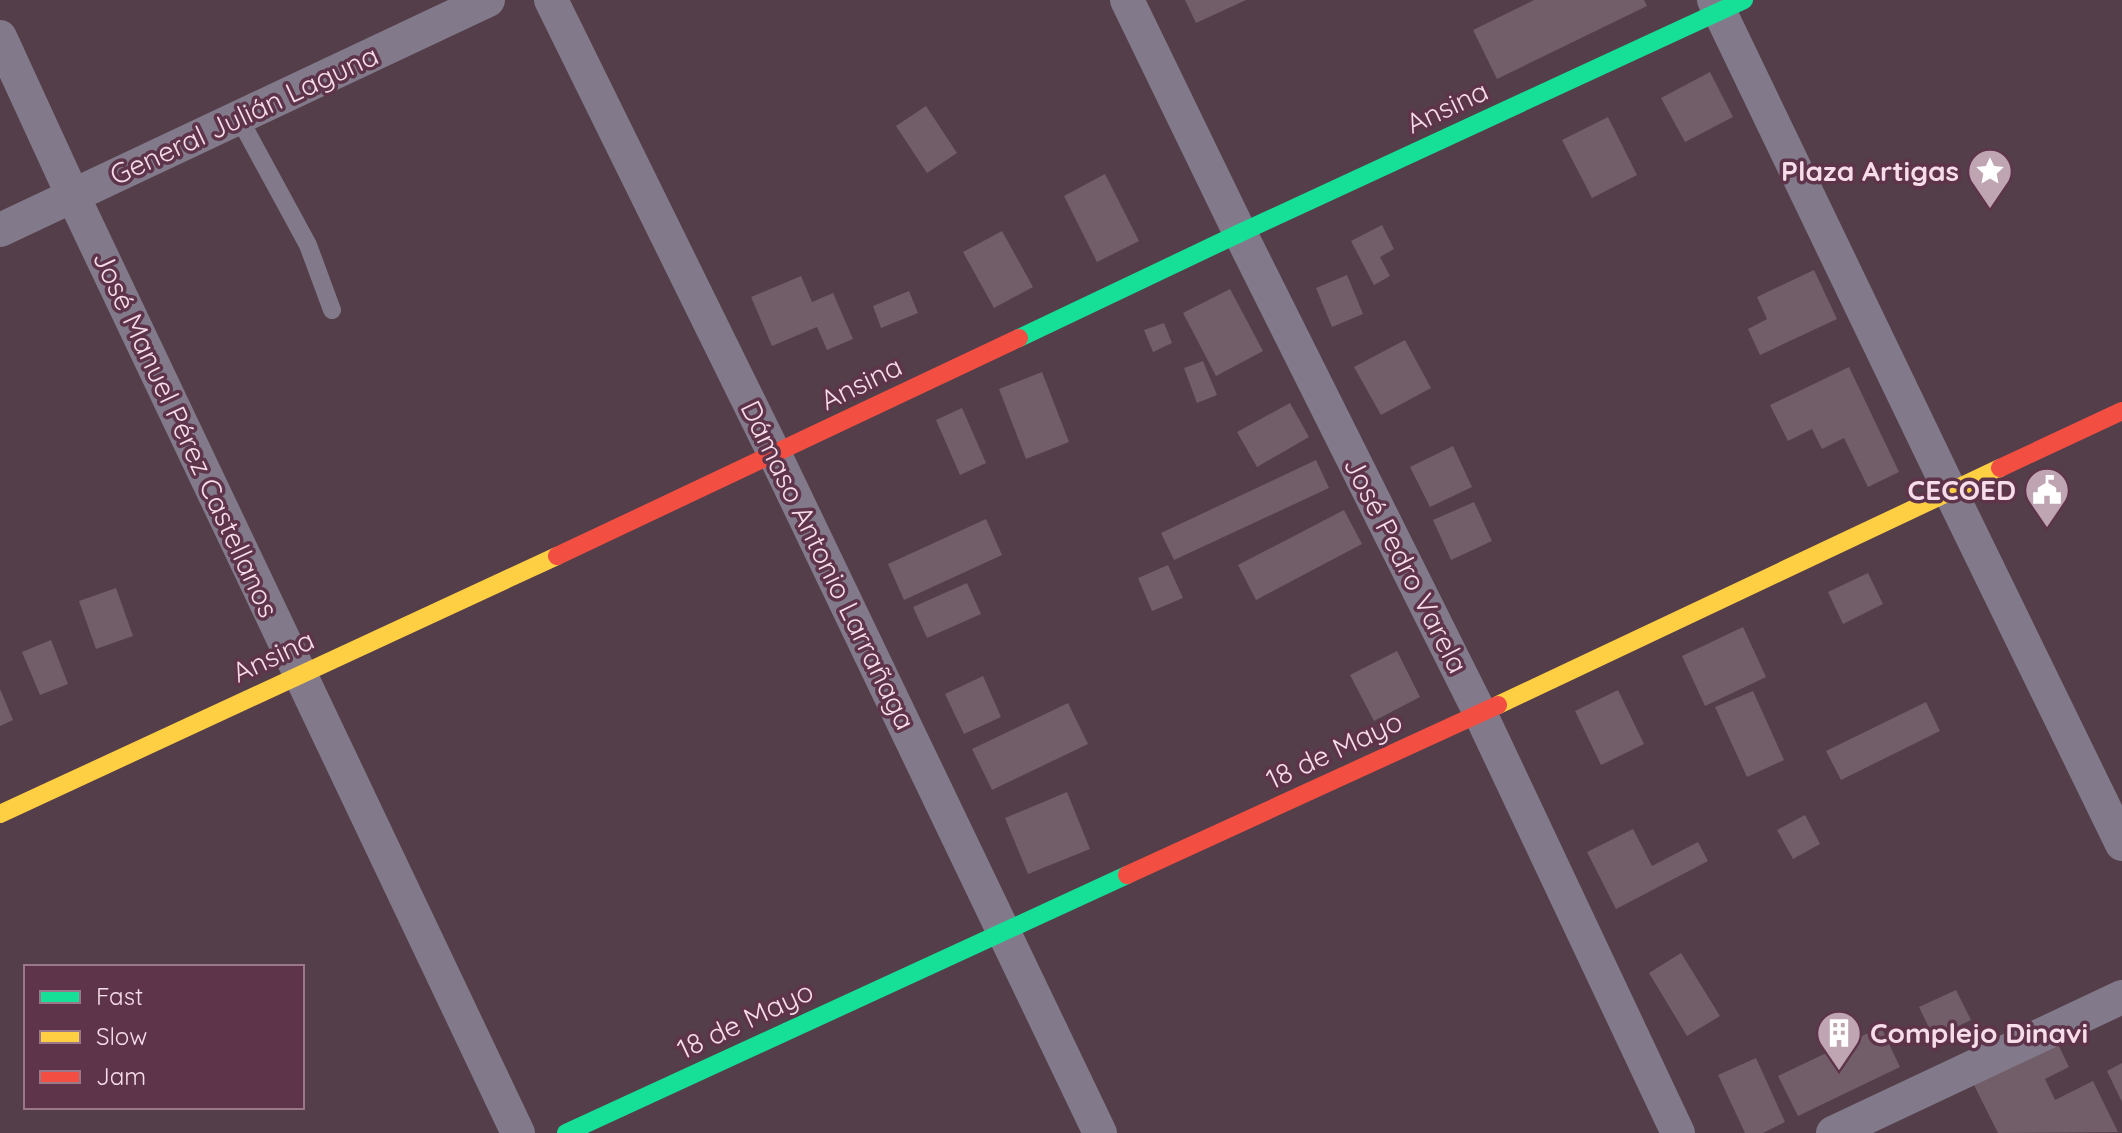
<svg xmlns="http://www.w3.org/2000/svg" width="2122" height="1133" font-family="Quicksand,sans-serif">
<rect width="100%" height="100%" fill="#543e4a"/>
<path fill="#715e68" d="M1185,0H1246L1196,23Z
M1534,0H1644L1647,6L1497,79L1473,30Z
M1710,72L1733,117L1685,142L1661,98Z
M926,106L957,153L927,173L896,126Z
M1608,117L1637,175L1592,198L1562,140Z
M1105,174L1139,241L1097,262L1064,196Z
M1382,225L1394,249L1380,257L1390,276L1374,285L1351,241Z
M1002,231L1033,287L994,308L963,252Z
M1814,270L1837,319L1760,355L1748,329L1767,319L1757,297Z
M1347,275L1363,314L1332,327L1316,288Z
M801,276L812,302L833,293L853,339L827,350L817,327L772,346L751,297Z
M1230,289L1263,351L1216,376L1183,313Z
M909,291L918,313L881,328L873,306Z
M1164,323L1172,343L1153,352L1144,330Z
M1405,340L1431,388L1381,415L1354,367Z
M1203,361L1217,395L1197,403L1184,368Z
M1849,367L1899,472L1868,487L1844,438L1822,449L1812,429L1788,441L1770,405Z
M1042,372L1069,442L1026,459L999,389Z
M1290,403L1309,437L1257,467L1237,432Z
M962,408L986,463L960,475L936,420Z
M1453,446L1472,487L1430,507L1410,467Z
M1316,460L1329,488L1174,560L1161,533Z
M1474,502L1492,541L1451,560L1433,520Z
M1344,510L1362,544L1256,600L1238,565Z
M986,519L1002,555L904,600L888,564Z
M1168,565L1183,598L1152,611L1138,578Z
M1868,573L1883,604L1843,624L1828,592Z
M967,583L981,614L927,638L913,607Z
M116,588L133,636L96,649L79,601Z
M1743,627L1766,677L1705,706L1682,656Z
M51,640L68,684L40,695L22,652Z
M1397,651L1420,697L1374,721L1350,675Z
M983,676L1001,717L964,734L945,694Z
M0,689L13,720L0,726Z
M1618,690L1644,744L1601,765L1575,711Z
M1753,691L1784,760L1747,777L1715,707Z
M1926,702L1940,731L1841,780L1826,751Z
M1068,703L1088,744L992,790L972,749Z
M1067,792L1090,849L1028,874L1005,818Z
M1805,815L1820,844L1793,859L1777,830Z
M1633,829L1652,866L1698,842L1708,861L1616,909L1587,852Z
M1681,953L1720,1016L1687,1036L1649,973Z
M1956,990L1971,1020L1934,1038L1919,1007Z
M1881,1027L1900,1067L1798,1116L1778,1076Z
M2056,1040L2069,1067L2045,1079L2055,1100L2093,1081L2118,1132L1998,1133L1972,1081Z
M1756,1058L1785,1122L1763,1133H1745L1718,1075Z
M2122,1063V1102L2107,1071Z"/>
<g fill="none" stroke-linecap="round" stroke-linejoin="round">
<path stroke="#827a8a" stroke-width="18" d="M239,118L308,245L332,310"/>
<path stroke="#827a8a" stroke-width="34" d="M551,0L775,455L1100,1133
M1127,0L1240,233L1480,713L1678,1133
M1714,0L1951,493L2122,844
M0,37L73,196L518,1133
M0,230L488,0
M1833,1133L2122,997"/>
<path stroke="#16e098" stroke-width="18" d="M1019,338L1240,233L1744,0
M566,1133L1127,875"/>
<path stroke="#ffcf43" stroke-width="18" d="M1498,705L2000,468
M0,814L557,556"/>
<path stroke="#f24e42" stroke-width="18" d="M2000,468L2122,411
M557,556L1019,338
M1127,875L1498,705"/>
</g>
<defs>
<g id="sight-pin" transform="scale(2.3)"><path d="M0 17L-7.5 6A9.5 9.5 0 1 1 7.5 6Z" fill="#bea5b1" stroke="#5e344b"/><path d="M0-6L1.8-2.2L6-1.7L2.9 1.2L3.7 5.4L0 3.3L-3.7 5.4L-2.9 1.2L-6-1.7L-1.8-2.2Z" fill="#fff"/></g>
<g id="civic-pin" transform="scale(2.3)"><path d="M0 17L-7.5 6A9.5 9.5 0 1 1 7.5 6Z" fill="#bea5b1" stroke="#5e344b"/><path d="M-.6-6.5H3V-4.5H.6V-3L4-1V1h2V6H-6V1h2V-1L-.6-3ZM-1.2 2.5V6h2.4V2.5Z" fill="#fff"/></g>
<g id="building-pin" transform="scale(2.3)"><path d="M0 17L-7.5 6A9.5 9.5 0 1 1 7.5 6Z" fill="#bea5b1" stroke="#5e344b"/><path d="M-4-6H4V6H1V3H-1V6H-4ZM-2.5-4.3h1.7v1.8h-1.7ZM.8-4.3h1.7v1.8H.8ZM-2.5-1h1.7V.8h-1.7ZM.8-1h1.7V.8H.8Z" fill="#fff"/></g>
</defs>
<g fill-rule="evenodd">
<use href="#sight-pin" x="1990" y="171"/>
<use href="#civic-pin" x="2047" y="490"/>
<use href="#building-pin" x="1839" y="1033"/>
</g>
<g text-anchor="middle" stroke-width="7" stroke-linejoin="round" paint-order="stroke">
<g font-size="28" fill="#f7dce9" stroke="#5e344b">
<text transform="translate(1447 107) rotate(-25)" y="10">Ansina</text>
<text transform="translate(244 115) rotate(-25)" y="10">General Julián Laguna</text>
<text transform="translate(861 383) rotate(-26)" y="10">Ansina</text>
<text transform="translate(186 434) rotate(65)" y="10">José Manuel Pérez Castellanos</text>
<text transform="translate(828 565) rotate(64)" y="10">Dámaso Antonio Larrañaga</text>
<text transform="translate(1406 565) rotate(63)" y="10">José Pedro Varela</text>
<text transform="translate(273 656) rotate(-25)" y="10">Ansina</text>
<text transform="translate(1334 750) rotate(-25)" y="10">18 de Mayo</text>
<text transform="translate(745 1020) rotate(-25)" y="10">18 de Mayo</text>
</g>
<g font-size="28" font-weight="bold" fill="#f7dce9" stroke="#5e344b" text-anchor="end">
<text x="1959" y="181">Plaza Artigas</text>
<text x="2016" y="500">CECOED</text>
<text x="1870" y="1043" text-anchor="start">Complejo Dinavi</text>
</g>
</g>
<rect x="24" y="965" width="280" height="144" fill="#5e344b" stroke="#9b778a" stroke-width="2"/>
<rect x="40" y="991" width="40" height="12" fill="#16e098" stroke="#9b778a" stroke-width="2"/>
<text x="96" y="1005" font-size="24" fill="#f7dce9">Fast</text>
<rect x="40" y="1031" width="40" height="12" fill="#ffcf43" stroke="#9b778a" stroke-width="2"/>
<text x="96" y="1045" font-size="24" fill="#f7dce9">Slow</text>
<rect x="40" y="1071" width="40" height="12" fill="#f24e42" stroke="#9b778a" stroke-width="2"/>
<text x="96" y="1085" font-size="24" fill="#f7dce9">Jam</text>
</svg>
